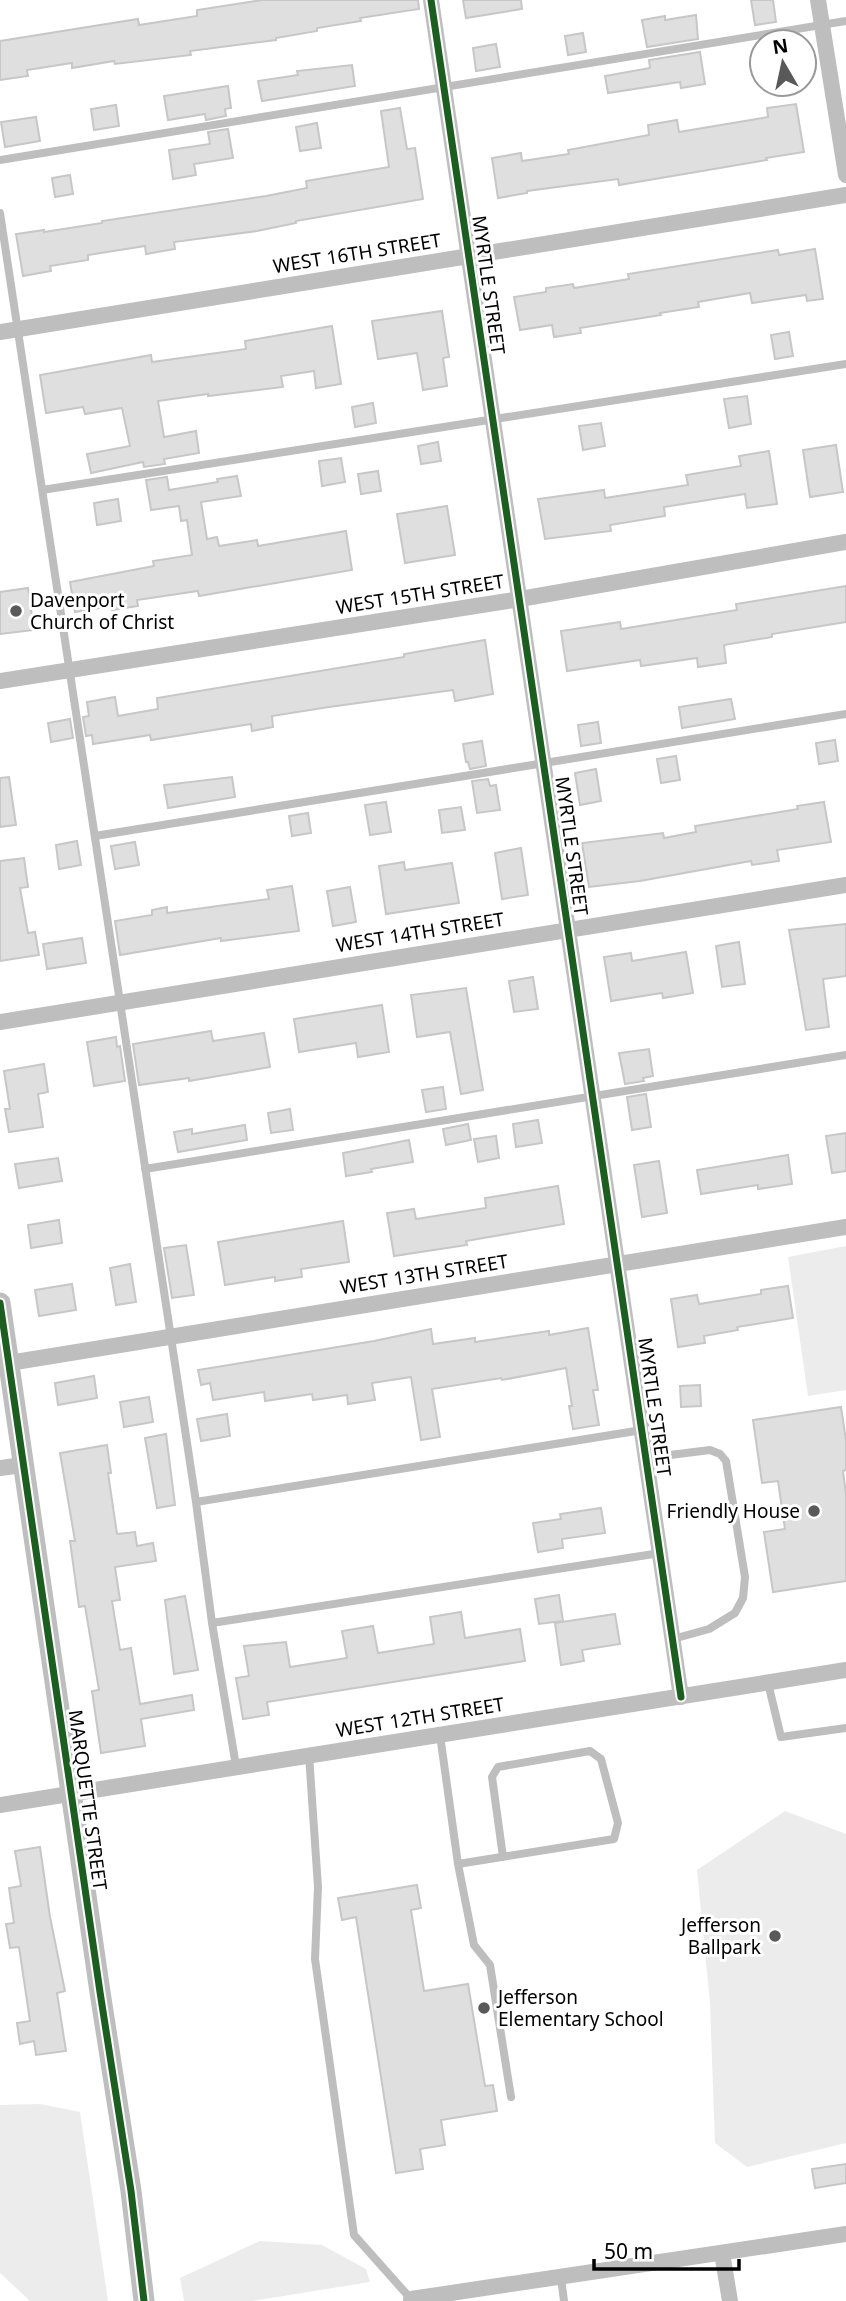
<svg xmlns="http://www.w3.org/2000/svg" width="846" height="2301" font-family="'Noto Sans',sans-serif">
<rect width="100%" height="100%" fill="#fff"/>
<path fill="#ececec" d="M846,1246V1390L808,1396L788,1257Z
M785,1811L846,1834V2143L747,2167L715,2143L710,2003L697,1870Z
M40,2104L80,2112L108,2301H30L0,2273V2105Z
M260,2241L322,2245L366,2269L370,2282L252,2301H184L180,2278Z"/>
<path fill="#dfdfdf" stroke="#c7c7c7" stroke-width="2" d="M262,0H418L419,9L360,18L361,21L317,28V31L276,38V40L190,51L191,55L115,64L114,61L72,68V63L27,70L28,76L0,80V41L138,19L139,25L197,16V10Z
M463,0H521L522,9L466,18Z
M751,0H773L776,22L755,25Z
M696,15L698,39L647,47L642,20L665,16V20Z
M583,33L586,52L568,55L565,36Z
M496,44L500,67L476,71L473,48Z
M700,52L705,84L681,88L680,82L608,93L605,76L650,68L649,60Z
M352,65L355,86L262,101L258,81L298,75L297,71Z
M228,86L231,108L225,109L226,116L206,120L205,114L168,120L164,96Z
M796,104L804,152L766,158L767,160L619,185L618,179L527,191V193L498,198L492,158L521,153L522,161L569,154L568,150L649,135L648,125L677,120L679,132L768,117L767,108Z
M116,105L119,126L94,130L91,109Z
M400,108L407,149L415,148L423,199L296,221V223L257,231L174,242L175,249L146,254L145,246L88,255V260L50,266L51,271L23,276L16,234L44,230V232L102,223V221L266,196L307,188L306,181L389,167L381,111Z
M36,117L40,141L5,147L1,122Z
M317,123L321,148L300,151L296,127Z
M228,129L233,158L194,164L196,175L173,179L169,150L210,144L208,132Z
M70,175L73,194L55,197L52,178Z
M815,249L823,299L807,301L806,295L752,303L750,293L698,302L699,307L660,313L661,315L580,328L581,333L554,337L552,325L520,330L514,297L546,292V288L573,284L574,288L629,279L628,274L778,250L779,255Z
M442,311L449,357L443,358L447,386L423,390L417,353L378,359L372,321Z
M332,326L341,384L316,388L314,371L281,376L283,387L208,396V394L158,401L164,437L196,431L199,453L164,459L165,464L144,467L143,462L91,473L87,454L130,446L122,408L85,414L83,407L46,413L40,375L151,355L152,362L246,349L245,341Z
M789,332L793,356L775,359L771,335Z
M747,396L751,424L729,428L724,399Z
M373,403L376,423L355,427L352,407Z
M601,423L605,446L583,450L579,426Z
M438,442L441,461L421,464L418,446Z
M836,445L843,492L810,497L803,450Z
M769,451L777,504L747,508L745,494L664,507L665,516L610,525L611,531L545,539L538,499L604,490L605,498L688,485L686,475L741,466L739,456Z
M341,458L345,482L322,486L319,461Z
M378,471L381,491L361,494L358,474Z
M237,476L241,496L201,502L207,539L217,537L219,546L257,540L258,546L346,531L352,570L199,596L198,591L137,600L138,606L112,610L111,606L75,612L70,582L154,566L153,561L192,555L187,520L181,521L179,506L151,510L146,480L167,477L169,490L218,482L217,479Z
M118,499L121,521L97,525L94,503Z
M447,506L455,555L405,563L397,514Z
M846,586V622L772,634V637L724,645L726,663L698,667L697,658L641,666L640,660L567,671L561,631L620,622L621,629L737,610L736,604Z
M28,588L34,630L0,634V592Z
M485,640L493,694L455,701L453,690L329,707L272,716L273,727L252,731L251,724L151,740L150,735L93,744L92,735L86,736L83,717L89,716L87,702L115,697L118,716L158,709L157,698L404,657V654Z
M731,699L735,719L682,728L679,707Z
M70,719L73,738L51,742L48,723Z
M598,722L601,743L581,746L578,725Z
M835,740L838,761L819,764L816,743Z
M482,741L486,766L470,769L468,762H466L463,744Z
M676,756L680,780L661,783L657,759Z
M596,769L601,801L580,805L575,773Z
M9,777L16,825L0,827V778Z
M232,777L235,797L168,808L164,785Z
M488,779L490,786L496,785L500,810L477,813L472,781Z
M386,802L391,832L370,835L365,805Z
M824,802L831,842L777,850L779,861L752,865L751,861L640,881L589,887L582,843L663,833L664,838L696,832L695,826L798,809L797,806Z
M461,807L465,830L442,833L439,810Z
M308,813L311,833L292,836L289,816Z
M77,841L81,865L59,869L56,845Z
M135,842L139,865L115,869L111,846Z
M521,848L528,895L502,899L495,853Z
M24,858L28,887L20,888L28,933L35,932L39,955L0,961V861Z
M404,862L405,870L452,863L459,903L386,914L379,866Z
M292,886L299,931L221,941V938L120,955L115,921L152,915V910L167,907V913L269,899L267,890Z
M350,887L356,922L333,926L327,891Z
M846,924V976L823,979L829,1027L806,1030L789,930Z
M82,938L86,963L47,969L43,944Z
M739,942L745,984L722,987L716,946Z
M686,952L693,993L663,998L662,993L611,1001L604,957L631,953L632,961Z
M533,977L538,1009L514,1012L509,981Z
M466,988L483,1090L461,1094L450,1032L417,1037L411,995Z
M382,1005L389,1052L358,1057L356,1043L299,1052L294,1019Z
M211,1031L213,1041L264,1033L270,1067L189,1081V1078L139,1085L133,1044Z
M116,1037L117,1047L120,1046L125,1081L94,1086L87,1042Z
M649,1049L653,1076L643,1078L644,1081L625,1084L619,1053Z
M44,1064L48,1092L38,1094L43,1127L9,1132L5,1109H10L4,1071Z
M443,1087L446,1109L426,1112L422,1090Z
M646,1094L651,1127L632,1130L627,1097Z
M290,1109L293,1130L271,1133L268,1113Z
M538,1120L542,1143L516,1147L513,1124Z
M468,1124L471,1140L446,1145L443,1129Z
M245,1125L247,1140L178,1152L174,1132L192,1129V1134Z
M846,1133V1171L832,1173L826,1136Z
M496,1136L499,1158L478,1162L474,1139Z
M409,1140L413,1162L371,1169L372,1172L346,1176L343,1153Z
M788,1155L792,1184L758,1189V1185L701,1194L697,1170Z
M58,1158L62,1181L19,1188L15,1164Z
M659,1161L667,1213L642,1217L634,1165Z
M558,1186L564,1224L466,1241L467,1245L394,1256L387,1213L414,1209L416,1219L486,1208L485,1198Z
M59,1220L62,1243L31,1248L28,1225Z
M343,1221L349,1262L301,1269L302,1277L275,1281V1277L225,1285L218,1242Z
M186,1245L194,1295L172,1298L164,1248Z
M130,1264L136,1302L116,1305L110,1268Z
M72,1284L76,1310L39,1316L35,1290Z
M788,1286L793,1318L737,1327L738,1330L704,1336L705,1343L678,1347L671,1299L697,1295L699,1304L761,1294V1290Z
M588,1328L598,1390H593L599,1425L573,1429L569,1406H572L566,1368L502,1380L501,1378L432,1389L440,1437L421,1440L411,1377L372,1383L375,1400L348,1404L347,1395L313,1400L312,1394L265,1401L264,1392L213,1400L210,1383L201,1385L198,1370L374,1341L431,1329L433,1344L475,1338V1342L549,1331V1335Z
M94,1376L97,1398L58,1405L55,1383Z
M700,1385L701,1406L681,1407L680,1386Z
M149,1397L153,1422L124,1427L120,1402Z
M841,1407L846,1440V1470L843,1471L846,1494V1581L773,1592L764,1532L785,1529L778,1481L762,1483L753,1420Z
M227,1414L230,1436L201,1441L197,1419Z
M166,1434L175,1505L157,1508L145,1438Z
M107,1445L111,1473H108L117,1534L135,1532L137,1546L153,1543L156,1561L115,1567L120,1600L112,1601L120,1650L131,1648L140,1704L192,1695L194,1710L141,1719L145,1746L101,1753L92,1691L99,1690L85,1606L79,1607L70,1541H75L60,1453Z
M601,1508L605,1533L562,1539L563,1548L538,1552L533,1523L561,1519L560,1514Z
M559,1595L563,1621L539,1624L535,1599Z
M185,1596L198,1670L174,1674L165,1600Z
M461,1612L465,1638L520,1629L525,1661L267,1702L269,1715L243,1719L236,1678L249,1676L244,1646L286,1642L290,1667L347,1658L342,1631L373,1626L378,1653L434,1644L430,1617Z
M615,1614L620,1644L582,1650L584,1661L561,1665L555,1623Z
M40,1847L50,1917L65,1991L57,1993L66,2051L36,2055L34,2041L20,2044L17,2023L30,2021L19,1947L10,1948L6,1924L14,1923L9,1888L21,1886L15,1851Z
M417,1885L421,1908L411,1910L424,1991L468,1984L485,2086L493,2085L497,2111L441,2120L445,2145L420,2149L423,2169L396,2173L356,1917L342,1920L338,1898Z
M846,2164V2183L815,2188L812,2169Z"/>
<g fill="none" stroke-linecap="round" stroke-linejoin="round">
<path stroke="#bebebe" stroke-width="8" d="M0,160L846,21
M0,213L196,1502L212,1623L236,1766
M42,490L846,364
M95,836L846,714
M145,1169L846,1055
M646,1458L710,1450L720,1454L726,1461L745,1577L743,1598L735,1613L709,1629L673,1639
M196,1502L642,1430
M212,1623L660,1553
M768,1683L781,1737L846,1728
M440,1735L458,1864L474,1945L490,1965L511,2097
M309,1755L318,1887L315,1959L354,2235L411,2299
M458,1864L614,1839L618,1823L601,1759L590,1751L498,1767L492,1777L503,1857
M561,2278L564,2301"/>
<path stroke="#bebebe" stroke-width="16" d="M431,0L681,1697
M818,0L846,175
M0,332L846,195
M0,681L520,599L846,542
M0,1022L846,885
M9,1363L846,1227
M0,1468L23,1465
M0,1805L846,1670
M722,2253L730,2301
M411,2299L846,2234"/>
<path stroke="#bebebe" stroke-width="21" d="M0,1303L100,1992L131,2191L144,2301"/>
<g stroke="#fff" stroke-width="11">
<path id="cycleway" d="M431,0L681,1697
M0,1303L100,1992L131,2191L144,2301"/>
</g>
<use href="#cycleway" stroke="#1b5e20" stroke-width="7"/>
</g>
<g fill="#595959" stroke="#fff" stroke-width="2.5">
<circle cx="16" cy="611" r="7"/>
<circle cx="814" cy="1511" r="7"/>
<circle cx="775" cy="1936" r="7"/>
<circle cx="484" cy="2008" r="7"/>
</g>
<g text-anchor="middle" stroke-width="6" stroke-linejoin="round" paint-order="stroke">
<g font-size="19" fill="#000" stroke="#fff">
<text transform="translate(357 253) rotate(-9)" y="7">WEST 16TH STREET</text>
<text transform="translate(489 285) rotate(82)" y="7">MYRTLE STREET</text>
<text transform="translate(420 594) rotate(-9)" y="7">WEST 15TH STREET</text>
<text transform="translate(572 846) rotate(82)" y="7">MYRTLE STREET</text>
<text transform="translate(420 932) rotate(-9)" y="7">WEST 14TH STREET</text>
<text transform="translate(424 1274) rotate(-9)" y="7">WEST 13TH STREET</text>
<text transform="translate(655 1407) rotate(82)" y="7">MYRTLE STREET</text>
<text transform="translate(420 1717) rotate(-9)" y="7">WEST 12TH STREET</text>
<text transform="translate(88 1800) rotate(82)" y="7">MARQUETTE STREET</text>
</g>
<g font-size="19" fill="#000" stroke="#fff" text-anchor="start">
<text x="30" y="607">Davenport<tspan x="30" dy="22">Church of Christ</tspan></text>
<text x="800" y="1518" text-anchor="end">Friendly House</text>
<text x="761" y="1932" text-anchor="end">Jefferson<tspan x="761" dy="22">Ballpark</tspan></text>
<text x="498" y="2004">Jefferson<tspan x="498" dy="22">Elementary School</tspan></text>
</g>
</g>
<g transform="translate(783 63) rotate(351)"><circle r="33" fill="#ffffff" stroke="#999999" stroke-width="2"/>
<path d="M0-5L12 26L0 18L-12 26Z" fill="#595959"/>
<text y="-10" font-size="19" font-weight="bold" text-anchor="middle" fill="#000000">N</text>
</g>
<path d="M594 2259v10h145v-10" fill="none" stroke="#000000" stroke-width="3.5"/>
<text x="604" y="2259" font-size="21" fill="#000000" stroke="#ffffff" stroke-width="5" paint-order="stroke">50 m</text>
</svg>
